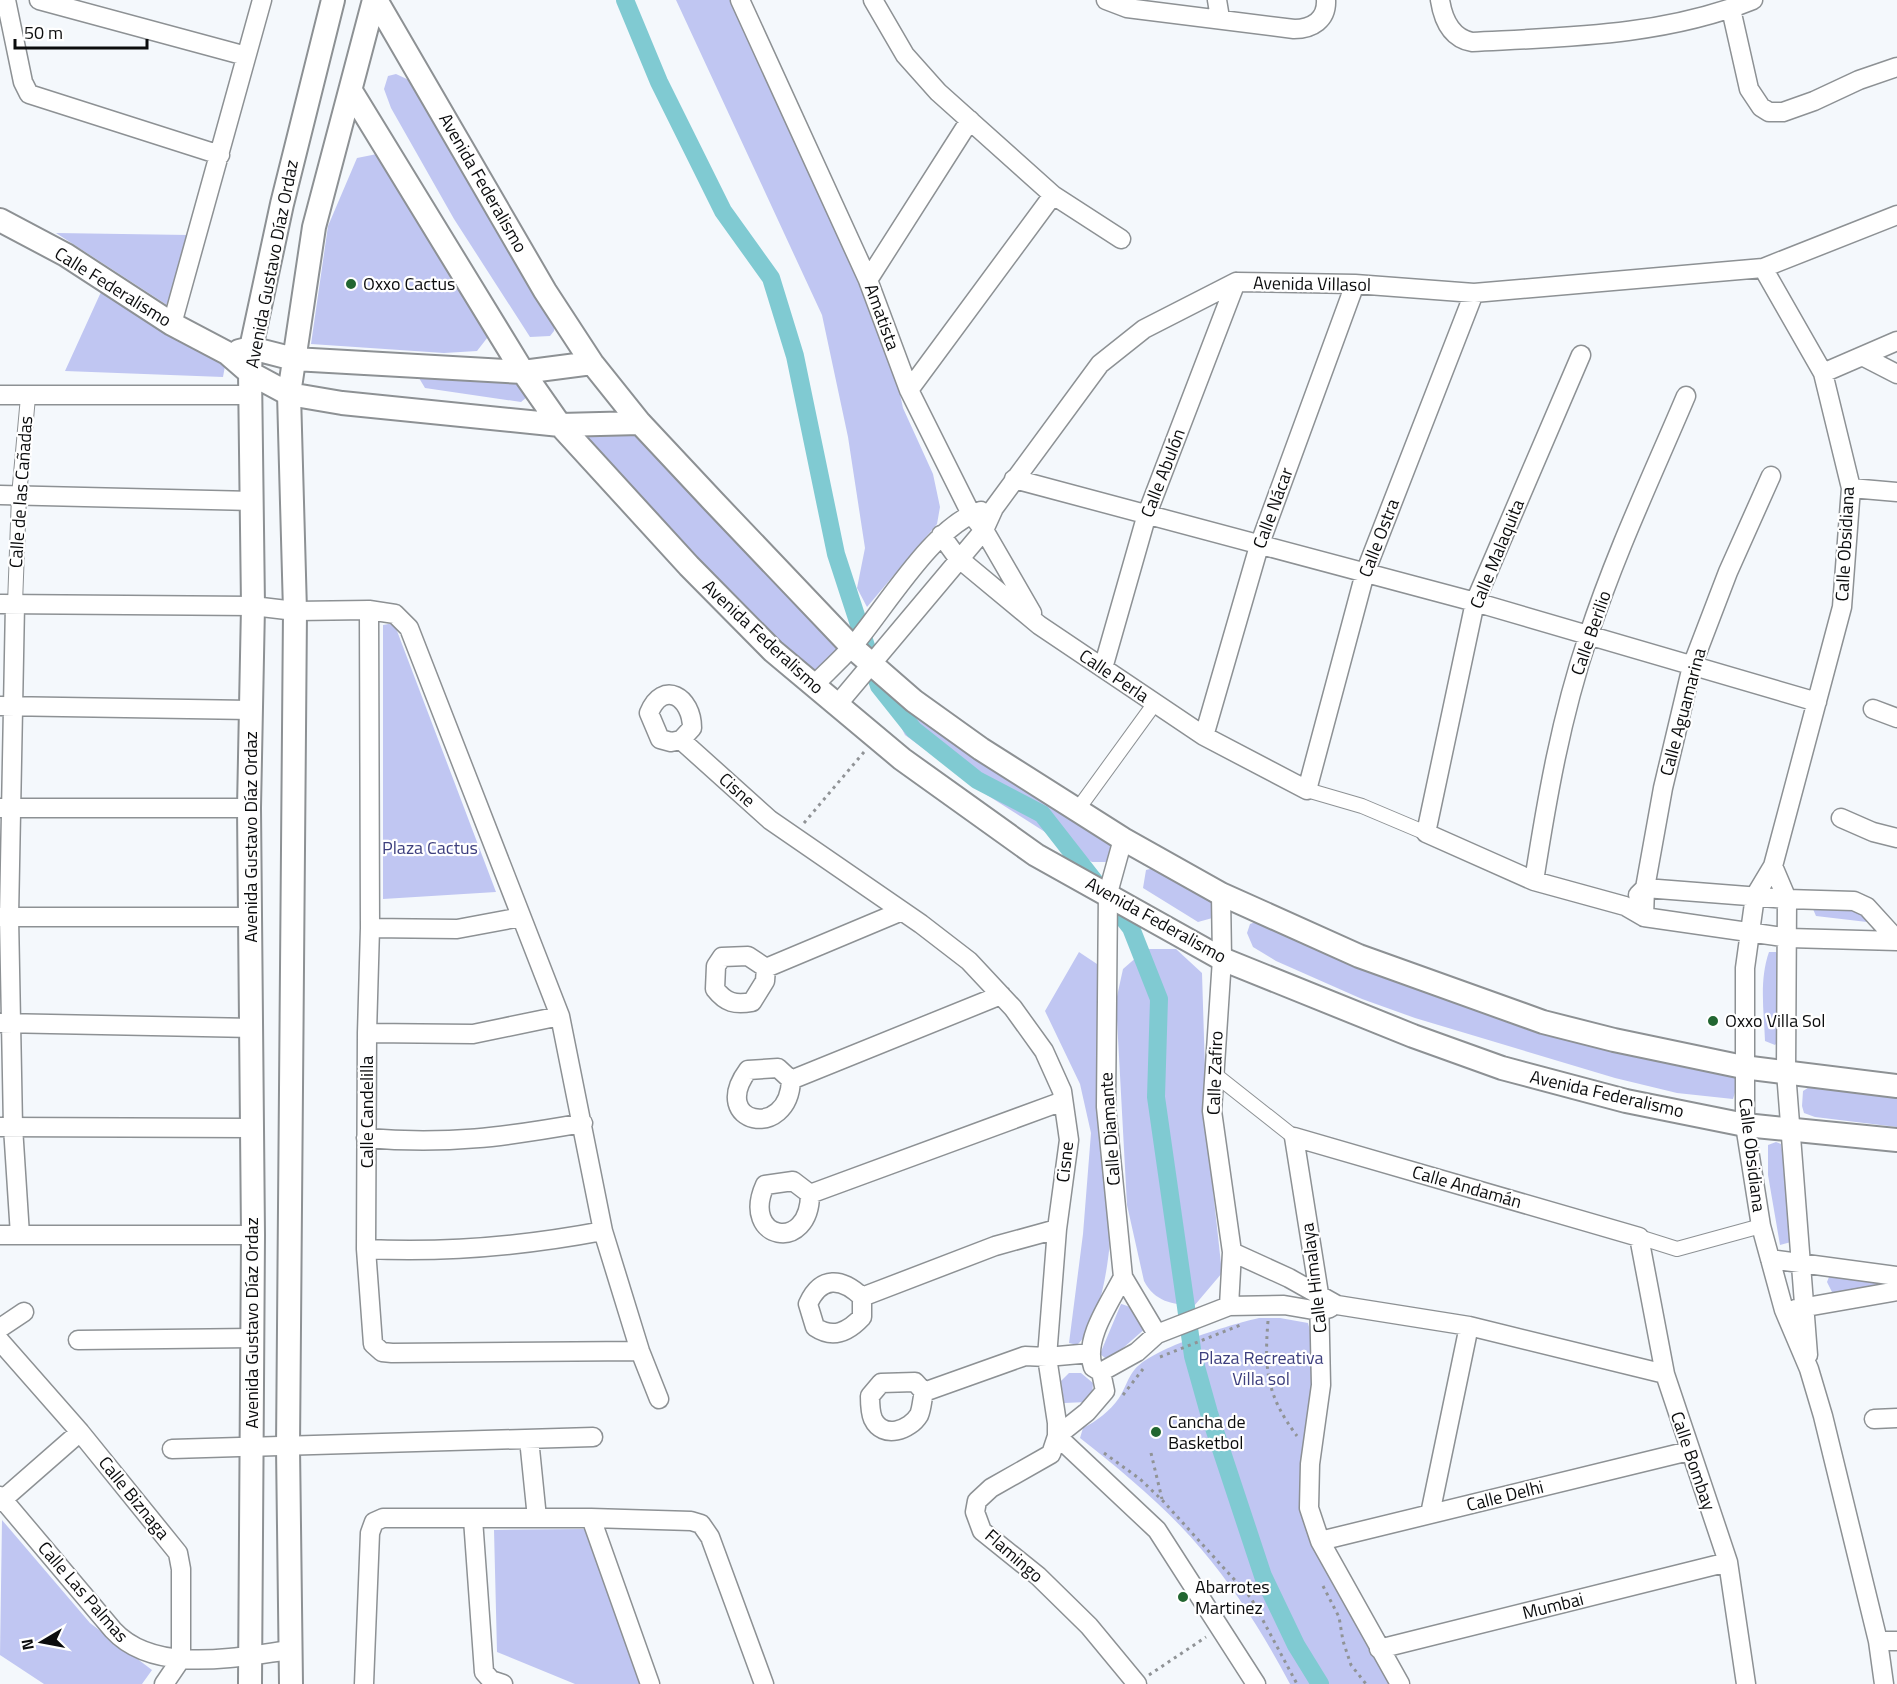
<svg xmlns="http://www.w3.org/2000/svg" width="1897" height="1684" font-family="'Titillium Web',sans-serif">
<rect width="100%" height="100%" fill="#f4f8fc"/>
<path fill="#c0c6f2" d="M676,0H738L889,344L903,408L933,474L940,507L937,524L867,607L857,588L865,548L848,437L822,315Z
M396,74L411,81L556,318L554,331L550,336L530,337L454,219L391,108L384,89L388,76Z
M382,153L491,333L477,351L444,353L311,344L328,226L357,158Z
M56,233L189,235L167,305Z
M101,292L225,366L223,377L65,371Z
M420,374L521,382L527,397L521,402L425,388L419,378Z
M631,424L851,647L812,685L573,438Z
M394,623L496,892L383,899V625Z
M905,711L922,716L1113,840V857L1106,862H1092L987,795L905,735L900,725Z
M1154,868L1214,896L1216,917L1198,922L1143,888L1146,870Z
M1815,905L1857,909L1867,915V922L1816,916L1813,909Z
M1258,921L1734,1076L1738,1083L1733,1099L1677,1093L1615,1078L1415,1018L1362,999L1276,961L1253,947L1247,933L1250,924Z
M1146,949H1176L1202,973L1207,1135L1222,1273L1194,1306C1172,1304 1155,1302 1144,1281L1127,1205L1116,1001L1123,969Z
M1079,952L1100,966C1104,1052 1112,1139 1111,1225C1110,1257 1101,1324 1077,1345L1069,1343L1083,1234L1091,1133L1080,1084L1045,1011Z
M1769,952H1776L1779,956V1040L1775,1045L1765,1041C1764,1012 1759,980 1769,952Z
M1811,1086L1897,1093V1127L1815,1117L1804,1113L1802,1106L1803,1091Z
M1776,1142L1781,1144L1792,1214L1791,1242L1780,1245L1768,1175V1145Z
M1848,1276L1897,1280V1288L1839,1294L1832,1292L1827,1282L1829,1277Z
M1121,1304C1132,1306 1145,1317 1147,1327L1115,1355L1105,1358L1100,1354Z
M1259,1318H1280L1308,1323L1319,1366L1305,1497L1395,1684H1290C1265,1637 1236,1590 1202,1550C1166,1507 1123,1472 1080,1438L1083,1428C1097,1421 1110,1411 1119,1398C1125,1389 1128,1377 1135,1369C1155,1347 1229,1325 1259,1318Z
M1069,1373H1081L1093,1383L1092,1397L1087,1402L1064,1403L1061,1381Z
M2,1520L90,1623L152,1670L142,1684H44L0,1655Z
M585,1529L642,1684H575L497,1652L494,1530Z"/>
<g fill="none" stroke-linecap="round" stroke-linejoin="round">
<path stroke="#80cad2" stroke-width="18" d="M625,0L659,82L723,211L771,278L795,356L836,554L879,686L914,730L977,780L1042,814L1131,928L1159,999L1156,1097L1193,1356L1209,1413L1263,1576L1296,1645L1320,1684"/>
<g stroke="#8d9194" stroke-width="16">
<path id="pedestrian" d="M15,604L19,496L28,397
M1307,790L1362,806L1426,833
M1078,809L1155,703
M1213,1073L1294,1137
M1639,1237L1677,1249L1761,1226"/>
</g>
<g stroke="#8d9194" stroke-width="21">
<path id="minor" d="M6,0L23,82L29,94L220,155
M39,0L246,56
M740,0L868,280L909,390L971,514L984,530L1032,613
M873,0L905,55L938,92L1053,195L1121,239
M1106,0L1127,8L1294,29C1312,29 1327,20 1326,0
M1217,0L1220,18
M1440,0C1443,19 1451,38 1472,42C1566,37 1664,36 1753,0
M1731,9L1749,89L1761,107L1769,112H1783L1814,101L1859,80L1897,67
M1763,268L1823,373L1851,488L1842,607L1773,866L1755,896L1745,968V1125L1761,1226L1784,1310L1809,1369L1823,1416L1878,1641L1884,1684
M868,280L970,120
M172,324L262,0
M1581,355L1475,602L1426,833L1534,881L1625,906L1644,917L1789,938L1897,941
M1862,356L1897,374
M1823,373L1897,341
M909,390L1053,195
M0,395H249
M1014,479L1475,602L1817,702
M1851,488L1897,492
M0,495L253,501
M941,535L957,557L1039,625L1204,736L1307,790L1365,573L1474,293
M0,604L253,606L295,611L369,610L395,614L409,628L560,1016L603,1231L640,1351L659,1399
M15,604L9,917L13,1127L20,1235
M369,610L370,928L367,1033L366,1249L373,1344L382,1352L392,1353L640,1351
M1103,668L1147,514L1236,282
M813,686C826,673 840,660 852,647C884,610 935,523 981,511
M837,705L984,530L994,508L1100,364L1144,329L1236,282L1355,284L1474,293L1763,268L1897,215
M0,706L251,710
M1873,709L1897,718
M1204,736L1259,546L1355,284
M681,740L692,728C692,697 663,679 649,713L660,739L671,742L681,740L770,820L921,924L969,961L1013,1008L1044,1051L1062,1091L1069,1140L1057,1229L1047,1357L1057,1423V1436L1051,1454L991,1488L977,1501L975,1512L982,1531L1038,1576L1089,1626L1137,1684
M0,808H249
M1841,818L1873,832L1897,838
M1123,839L1108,893L1106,1107L1123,1277L1157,1334
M1773,866L1787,899L1786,1072L1808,1355
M1534,881C1547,798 1561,717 1588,637C1615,554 1652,476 1686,396
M1221,894L1222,959L1212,1111L1232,1252L1229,1306
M1638,895L1645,888L1787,899L1854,901L1867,907L1897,940
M0,917H251
M1644,917L1645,888L1663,788L1692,666L1728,572L1771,476
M370,928L457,929L521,917
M766,968L748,956L722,957L716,966L715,989C726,1003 735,1005 752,1002L765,981L766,968L902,911
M0,1023L253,1028
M367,1033L473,1034L560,1016
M791,1080L778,1068L748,1070C708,1124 789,1141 791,1080L1001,995
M0,1127L251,1128
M366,1138C446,1145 505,1137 583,1123
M810,1194L793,1181L765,1185C740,1240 810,1254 810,1194L1063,1101
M0,1235H253
M366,1249C447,1253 524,1246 603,1231
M1232,1252L1289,1278L1337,1305L1469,1326L1665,1374
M1770,1259L1897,1276
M1123,1277C1111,1301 1083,1339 1093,1367L1101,1372L1137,1352L1157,1334L1229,1306L1284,1305L1319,1311L1330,1308
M862,1297C842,1278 821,1275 808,1304L815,1327C833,1339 848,1332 862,1317V1297L995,1246L1057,1229
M1795,1309L1897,1291
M0,1328L24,1312
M78,1340L253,1338
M0,1341L80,1432L178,1553L181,1569V1659L164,1684
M924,1392L915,1382L881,1383L870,1396C870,1404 870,1412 873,1419C883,1440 910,1430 919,1415C922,1408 922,1399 924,1392L1025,1356L1047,1357L1091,1353
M1874,1419L1897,1418
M1057,1436L1157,1530L1256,1684
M1057,1436L1087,1412L1105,1391L1101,1372
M529,1439L537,1518
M172,1449L593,1437
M0,1496L113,1630C154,1675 236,1657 291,1650
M0,1502L80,1432
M1430,1514L1469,1326
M591,1518L650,1684
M473,1519L484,1672L491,1680L503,1684
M1320,1541L1689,1451
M1878,1641H1897
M1379,1649L1728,1562
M364,1684L370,1533L374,1522L383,1518H591L691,1521L701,1524L710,1537L764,1684
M1400,1684L1320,1541L1309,1508L1310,1464L1321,1385L1319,1294L1294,1137L1639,1237L1665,1374L1728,1562L1746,1684"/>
</g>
<g stroke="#8d9194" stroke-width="26">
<path id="tertiary" d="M376,0L545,291L592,363L640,423L713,501L852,647L914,701L981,749L1123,839L1221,894L1359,956L1543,1022L1614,1040L1743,1067L1897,1086
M351,91L523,372L560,425L689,566L773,651L902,759L1036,855L1222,959L1413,1036L1502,1068L1626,1101L1745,1125L1897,1140
M0,220L66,255L172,324L227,353L250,373L289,394L342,403L560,425L640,423
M239,351L251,348L294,359L523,372L592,363
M250,1684L253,1235L249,808L253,606L250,373L251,348L282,204L333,0
M291,1684L288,1447L295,611L289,394L314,227L374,0"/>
</g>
<path stroke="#909396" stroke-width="3" stroke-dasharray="3 4.5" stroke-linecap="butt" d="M804,823L864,752
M1268,1321C1264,1370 1267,1396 1297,1436
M1160,1357L1243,1324
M1123,1395L1143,1369
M1104,1453L1140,1479L1163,1501L1251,1598L1297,1684
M1151,1453L1162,1499
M1323,1586L1339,1617L1343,1641L1351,1665L1366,1684
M1149,1675L1206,1637"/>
<use href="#pedestrian" stroke="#fff" stroke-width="14"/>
<use href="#minor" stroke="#fff" stroke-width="18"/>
<use href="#tertiary" stroke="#fff" stroke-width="22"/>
</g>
<g fill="#226631" stroke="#fff" stroke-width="2">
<circle cx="351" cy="284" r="6"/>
<circle cx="1713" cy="1021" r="6"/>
<circle cx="1156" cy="1432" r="6"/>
<circle cx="1183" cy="1597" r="6"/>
</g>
<g text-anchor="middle" stroke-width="4.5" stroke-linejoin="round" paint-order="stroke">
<g font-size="18" fill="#0b0c0d" stroke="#fff">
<text transform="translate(483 183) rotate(60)" y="6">Avenida Federalismo</text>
<text transform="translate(272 264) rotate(-79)" y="6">Avenida Gustavo Díaz Ordaz</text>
<text transform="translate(1312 284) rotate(1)" y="6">Avenida Villasol</text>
<text transform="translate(113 287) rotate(32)" y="6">Calle Federalismo</text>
<text transform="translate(882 317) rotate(70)" y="6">Amatista</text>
<text transform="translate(1163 473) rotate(-69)" y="6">Calle Abulón</text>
<text transform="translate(21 492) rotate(-86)" y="6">Calle de las Cañadas</text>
<text transform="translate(1273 508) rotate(-70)" y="6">Calle Nácar</text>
<text transform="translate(1379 538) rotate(-69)" y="6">Calle Ostra</text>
<text transform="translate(1845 544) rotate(-87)" y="6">Calle Obsidiana</text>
<text transform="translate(1497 554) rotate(-68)" y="6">Calle Malaquita</text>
<text transform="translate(1591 633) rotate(-71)" y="6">Calle Berilio</text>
<text transform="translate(763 637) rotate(43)" y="6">Avenida Federalismo</text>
<text transform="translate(1114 676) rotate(34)" y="6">Calle Perla</text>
<text transform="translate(1683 712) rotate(-75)" y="6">Calle Aguamarina</text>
<text transform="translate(737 790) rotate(42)" y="6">Cisne</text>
<text transform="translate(251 837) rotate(-90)" y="6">Avenida Gustavo Díaz Ordaz</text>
<text transform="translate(1156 920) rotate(29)" y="6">Avenida Federalismo</text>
<text transform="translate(1215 1073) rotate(-88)" y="6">Calle Zafiro</text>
<text transform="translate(1607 1094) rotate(13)" y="6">Avenida Federalismo</text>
<text transform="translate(367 1112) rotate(-90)" y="6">Calle Candelilla</text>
<text transform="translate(1110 1129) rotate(-94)" y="6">Calle Diamante</text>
<text transform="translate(1752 1155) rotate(83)" y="6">Calle Obsidiana</text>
<text transform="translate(1065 1162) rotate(-84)" y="6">Cisne</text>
<text transform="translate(1467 1187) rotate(16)" y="6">Calle Andamán</text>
<text transform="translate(1314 1278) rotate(-97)" y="6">Calle Himalaya</text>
<text transform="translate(252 1323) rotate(-90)" y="6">Avenida Gustavo Díaz Ordaz</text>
<text transform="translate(1693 1461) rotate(71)" y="6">Calle Bombay</text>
<text transform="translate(1505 1496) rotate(-14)" y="6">Calle Delhi</text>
<text transform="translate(134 1498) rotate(51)" y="6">Calle Biznaga</text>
<text transform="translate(1014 1556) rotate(41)" y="6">Flamingo</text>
<text transform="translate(83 1592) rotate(49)" y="6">Calle Las Palmas</text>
<text transform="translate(1553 1606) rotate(-14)" y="6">Mumbai</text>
</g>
<g font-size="18" fill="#0b0c0d" stroke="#fff" text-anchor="start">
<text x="363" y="290">Oxxo Cactus</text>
<text x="1725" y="1027">Oxxo Villa Sol</text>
<text x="1168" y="1428">Cancha de<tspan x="1168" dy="21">Basketbol</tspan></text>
<text x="1195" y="1593">Abarrotes<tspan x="1195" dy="21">Martinez</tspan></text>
</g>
<g font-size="18" fill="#3d3f7e" stroke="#fff">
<text x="430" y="854">Plaza Cactus</text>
<text x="1261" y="1364">Plaza Recreativa<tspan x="1261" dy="21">Villa sol</tspan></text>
</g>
</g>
<g transform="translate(42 1642) rotate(260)" stroke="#ffffff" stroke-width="4.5" paint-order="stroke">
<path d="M0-4.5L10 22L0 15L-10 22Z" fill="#0b0c0d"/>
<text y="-9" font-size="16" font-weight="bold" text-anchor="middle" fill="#0b0c0d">N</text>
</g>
<path d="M15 39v9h132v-9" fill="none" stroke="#0b0c0d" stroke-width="3"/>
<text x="24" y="39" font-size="18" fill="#0b0c0d" stroke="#ffffff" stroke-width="4.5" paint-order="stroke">50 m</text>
</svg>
